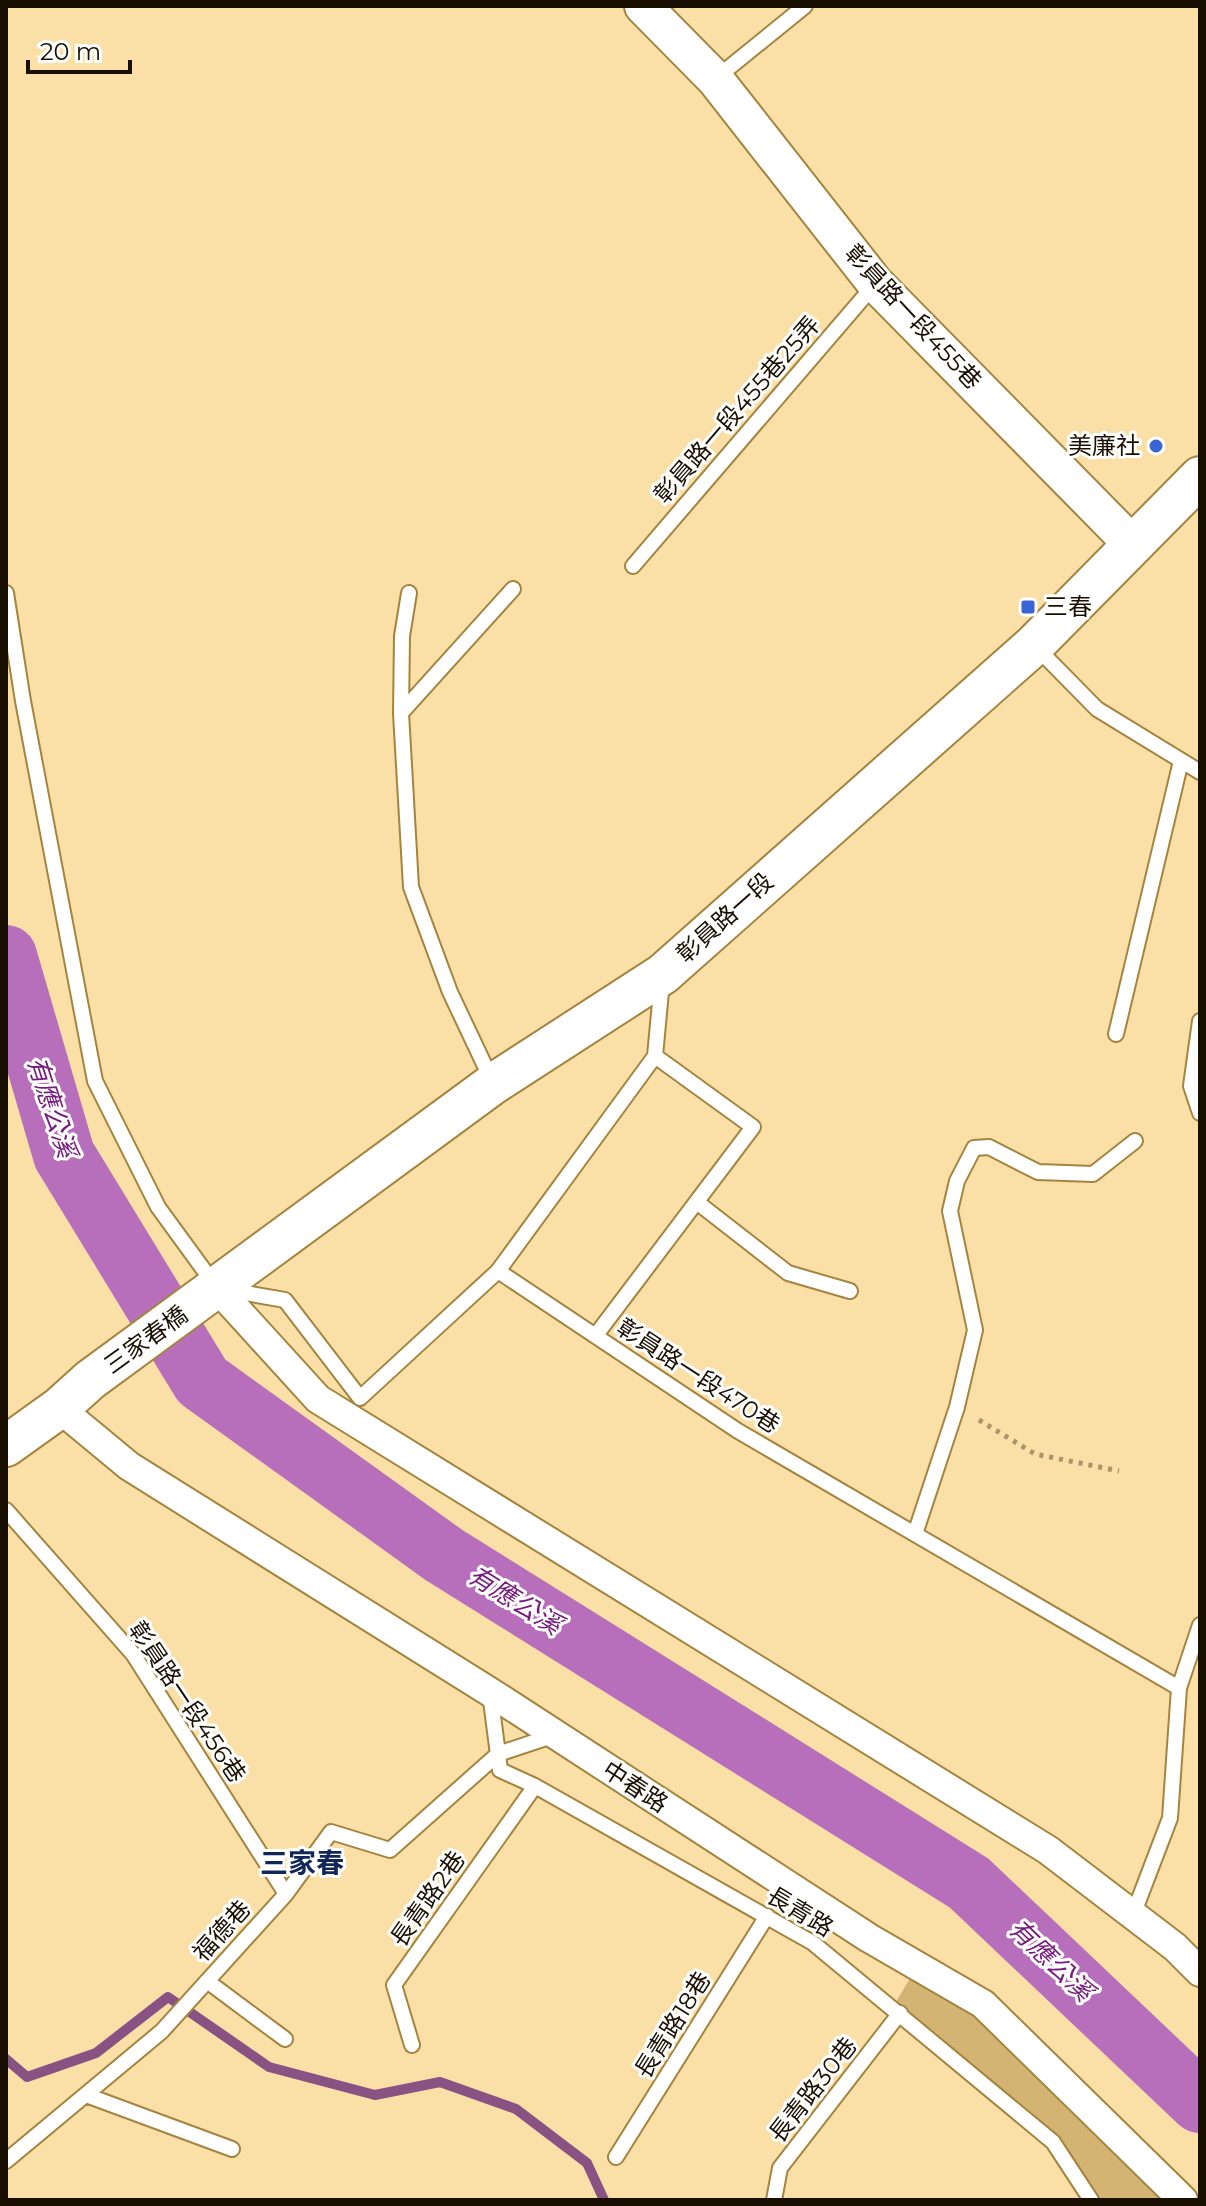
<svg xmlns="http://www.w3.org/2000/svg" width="1206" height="2206" font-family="Montserrat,'Noto Sans TC',sans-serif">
<rect width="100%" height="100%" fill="#fadfa7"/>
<path fill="#d3b473" d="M912,1975L973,2016L1161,2200H1092L1055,2144L893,2007Z"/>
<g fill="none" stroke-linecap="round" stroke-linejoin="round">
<path stroke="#885283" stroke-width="10" d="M6,2059L27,2077L96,2053L168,1997L269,2067L375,2095L440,2082L516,2109L587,2163L604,2200"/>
<path stroke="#b76fbb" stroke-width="62" d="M6,956L64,1155L202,1381L444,1555L969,1883L1200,2102"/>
<g stroke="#a4843e" stroke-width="18">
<path id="service" d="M715,79L805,6
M633,566L875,284
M6,593L23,701L95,1081L158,1207L217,1288L285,1300L360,1398L498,1271L655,1056L662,981
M409,593L402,636L401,713L411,887L450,992L493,1083
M1037,648L1097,709L1200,772
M401,713L513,589
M1200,1021L1191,1086L1200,1113
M1116,1034L1181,761
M698,1203L788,1273L850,1291
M498,1271L738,1431L1179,1688
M596,1335L753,1127L655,1056
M6,1510L133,1654L286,1894
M915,1534L957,1407L975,1330L950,1211L957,1181L974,1148L989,1147L1038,1172L1093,1174L1135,1141
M490,1693L500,1770L535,1786L813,1943L1053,2142L1091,2200
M1133,1915L1170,1818L1179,1688L1200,1625
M207,1981L285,2039
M412,2045L394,1985L535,1786
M86,2095L232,2149
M616,2157L767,1916
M6,2161L162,2031L286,1894L331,1832L390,1850L498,1754L555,1735
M774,2200L780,2168L900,2013"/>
</g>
<g stroke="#a4843e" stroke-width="32">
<path id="minor" d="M217,1288L318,1399L1048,1850L1175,1947L1200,1972
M59,1408L129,1466L490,1692L869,1938L983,2004L1183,2200"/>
</g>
<g stroke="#a4843e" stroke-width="40">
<path id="tertiary" d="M643,6L715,79L875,283L1133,545"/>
</g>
<g stroke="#a4843e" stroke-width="44">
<path id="secondary" d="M6,1446L59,1408L90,1380L493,1084L663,974L1034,645L1200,477"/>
</g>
<path stroke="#aa956b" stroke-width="5" stroke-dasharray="4 6" stroke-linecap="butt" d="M979,1420L1035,1454L1119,1471"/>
<use href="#service" stroke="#fff" stroke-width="14"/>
<use href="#minor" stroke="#fff" stroke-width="28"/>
<use href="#tertiary" stroke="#fff" stroke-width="36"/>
<use href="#secondary" stroke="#fff" stroke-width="40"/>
</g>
<g fill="#3864d5" stroke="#fff" stroke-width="3">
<circle cx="1156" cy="446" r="8"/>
<rect x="1020" y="599" width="16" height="16" rx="4"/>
</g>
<g text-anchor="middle" stroke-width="6" stroke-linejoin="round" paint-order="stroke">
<g font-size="24" fill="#190f00" stroke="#fff">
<text transform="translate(913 317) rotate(47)" y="8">彰員路一段455巷</text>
<text transform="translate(737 410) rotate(-49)" y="8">彰員路一段455巷25弄</text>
<text transform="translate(725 918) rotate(-42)" y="8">彰員路一段</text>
<text transform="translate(146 1340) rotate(-36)" y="8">三家春橋</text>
<text transform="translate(698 1376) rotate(33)" y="8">彰員路一段470巷</text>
<text transform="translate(187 1702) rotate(56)" y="8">彰員路一段456巷</text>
<text transform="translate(635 1787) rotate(33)" y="8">中春路</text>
<text transform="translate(428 1899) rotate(-55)" y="8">長青路2巷</text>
<text transform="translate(800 1912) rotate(31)" y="8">長青路</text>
<text transform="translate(222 1931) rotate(-48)" y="8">福德巷</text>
<text transform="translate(673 2025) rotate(-58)" y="8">長青路18巷</text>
<text transform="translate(813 2090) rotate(-52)" y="8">長青路30巷</text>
</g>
<g font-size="24" fill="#190f00" stroke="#fff" text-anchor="end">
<text x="1140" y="454">美廉社</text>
<text x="1044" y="615" text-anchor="start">三春</text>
</g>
<g font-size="26" font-style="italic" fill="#751c7c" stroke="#fff">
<text transform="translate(52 1107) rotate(72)" y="9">有應公溪</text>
<text transform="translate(515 1600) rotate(32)" y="9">有應公溪</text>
<text transform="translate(1051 1960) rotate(44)" y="9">有應公溪</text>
</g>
<g font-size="28" font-weight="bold" fill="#11265b" stroke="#fff">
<text x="302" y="1873">三家春</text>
</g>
</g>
<rect width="1206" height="2206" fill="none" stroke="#190f00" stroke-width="16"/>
<path d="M28 60v12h102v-12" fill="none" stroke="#190f00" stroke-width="4"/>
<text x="40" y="60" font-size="24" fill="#190f00" stroke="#ffffff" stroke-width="6" paint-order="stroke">20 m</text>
</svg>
